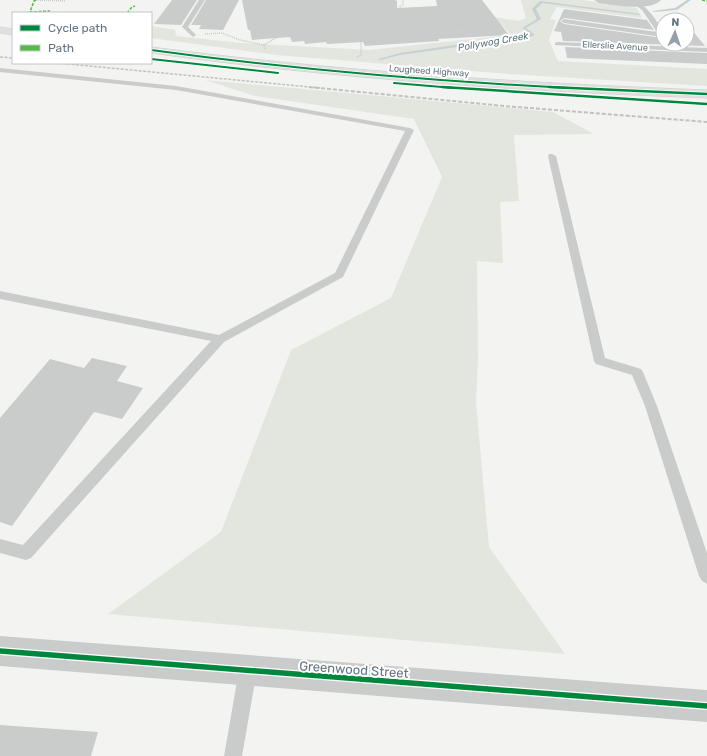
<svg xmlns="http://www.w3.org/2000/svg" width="707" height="756" font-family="Rubik,sans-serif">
<rect width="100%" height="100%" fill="#f3f3f1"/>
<path fill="#e2e6df" d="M521,0H583L637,8L642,18L557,7L550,19L556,20L549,40L558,61L707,69V86L509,74L277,55L151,38V26L175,30L176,36L241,43L369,50L511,35L503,26L492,23L494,17L518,21L526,18Z
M205,80L553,112L594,134L514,135L519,201L500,202L503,263L477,261L478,360L476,402L489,547L565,654L108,614L221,532L291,350L391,298L442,177L414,119L255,96Z"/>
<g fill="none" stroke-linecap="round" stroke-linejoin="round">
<path fill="#c7d1d2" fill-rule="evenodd" d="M687,0H691L677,10L654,12L652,11L675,8Z
M540,1L641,14L639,15L542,3L536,9L541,19L526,28L534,34V36L400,55L380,60L378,59L400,53L530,34L522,28L537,19L532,9Z"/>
</g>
<path fill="#cacccc" d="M172,0H197L181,25L154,24Z
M206,0H239L223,30L199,29L201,25H191Z
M242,0H395L397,1V8L437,6L436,0H482L509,35L438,39L439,41L365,46L363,42L327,44L326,42L305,44L304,41L292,42L290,37L252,40L250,30H248Z
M564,9L647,20L654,30L564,18L560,21L564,24L663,38V44H687V24L705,46L563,41L561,32L554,31Z
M565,47L707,53V64L567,58Z
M92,358L127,366L117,381L143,388L122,419L94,412L12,526L0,522V418L50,359L84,368Z
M0,725L98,732L91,756H0Z"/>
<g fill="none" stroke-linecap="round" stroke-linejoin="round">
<g stroke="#cfcfcf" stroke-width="1">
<path id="primary" d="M0,27L13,29V35L0,33Z
M151,47C336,71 521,83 707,90V98C520,91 337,79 151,53Z"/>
</g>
<path stroke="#c8c9c9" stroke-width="1.5" stroke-dasharray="1 1" stroke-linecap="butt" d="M36,0L66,1
M278,25L283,23
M367,30L365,15L395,12L403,4V0
M205,34L222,33L240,40L264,45L265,49
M264,45L281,35L276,20
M357,57L361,55V37L457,27L458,25L487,23L491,20"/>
<path fill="#cacccc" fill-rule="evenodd" d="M199,0H205L188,27L196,35L193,37L182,27Z
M637,2C647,6 663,26 663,37L564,23L561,21L564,19L657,32L642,10L634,4Z
M557,42L707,48V52L555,45V43Z
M0,68L176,86L410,128L414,130L343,277L224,342L31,558L26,560L0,553V539L23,545L211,341L0,299V291L219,335L335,273L405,131L176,90L0,72Z
M549,154H552L556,156L605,358L641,369L643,372L657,406L707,553V584L702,581L699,576L645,406L632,375L596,364L594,361L548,156Z
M248,661L254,664L257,670L242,756H224L239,670L242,664Z"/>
<path fill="#cacccc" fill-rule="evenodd" d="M594,0H661C650,12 614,5 599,3Z
M0,636L707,690V722L0,666Z"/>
<use href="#primary" fill="#dfdfe0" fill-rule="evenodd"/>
<path stroke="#c0c1c1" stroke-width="1.5" stroke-dasharray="3 1.5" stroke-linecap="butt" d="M0,57L13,58
M58,63L320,88"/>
<path stroke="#c0c1c1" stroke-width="2" stroke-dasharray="4 2" stroke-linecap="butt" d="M309,87L504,106L707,122"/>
<path stroke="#58b947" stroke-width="1.5" stroke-dasharray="3 1.5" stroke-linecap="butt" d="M36,0L34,1L30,12L50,11
M702,0L707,1
M127,13L132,7L135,6"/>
<g stroke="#fff" stroke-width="3.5">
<path id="cycleway-far2" d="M151,50C290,69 429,81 569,88
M151,59L278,73
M394,83L454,88"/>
</g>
<g stroke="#fff" stroke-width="4">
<path id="cycleway-far1" d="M442,87L707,104
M549,87L707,94"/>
</g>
<g stroke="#fff" stroke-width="8">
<path id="cycleway" d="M0,651L707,706"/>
</g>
<use href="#cycleway-far2" stroke="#00873e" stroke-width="2"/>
<use href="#cycleway-far1" stroke="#00873e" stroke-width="2.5"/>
<use href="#cycleway" stroke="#00873e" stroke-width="5.5"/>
</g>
<g text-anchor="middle" stroke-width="4" stroke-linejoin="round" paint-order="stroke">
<g font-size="9" fill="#637580" stroke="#fff">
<text transform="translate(615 46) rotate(3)" y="3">Ellerslie Avenue</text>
<text transform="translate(429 71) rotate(4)" y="3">Lougheed Highway</text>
</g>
<g font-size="10" font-style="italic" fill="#5f777e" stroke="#fff">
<text transform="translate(493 41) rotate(-10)" y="4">Pollywog Creek</text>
</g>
<g font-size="13" fill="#637580" stroke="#fff">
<text transform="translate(354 669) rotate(4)" y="5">Greenwood Street</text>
</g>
</g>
<rect x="12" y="12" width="140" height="52" fill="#ffffff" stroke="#c1c8cc"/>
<rect x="20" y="25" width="20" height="6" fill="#00873e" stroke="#c1c8cc"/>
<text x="48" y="32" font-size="12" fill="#637580">Cycle path</text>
<rect x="20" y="45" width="20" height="6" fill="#58b947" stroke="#c1c8cc"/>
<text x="48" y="52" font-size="12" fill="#637580">Path</text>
<g transform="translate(675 32) rotate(3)"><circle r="19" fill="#ffffff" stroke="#c1c8cc"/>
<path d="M0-3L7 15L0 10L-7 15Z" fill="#95a1a8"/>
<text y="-6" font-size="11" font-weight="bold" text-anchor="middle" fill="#637580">N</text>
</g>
</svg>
